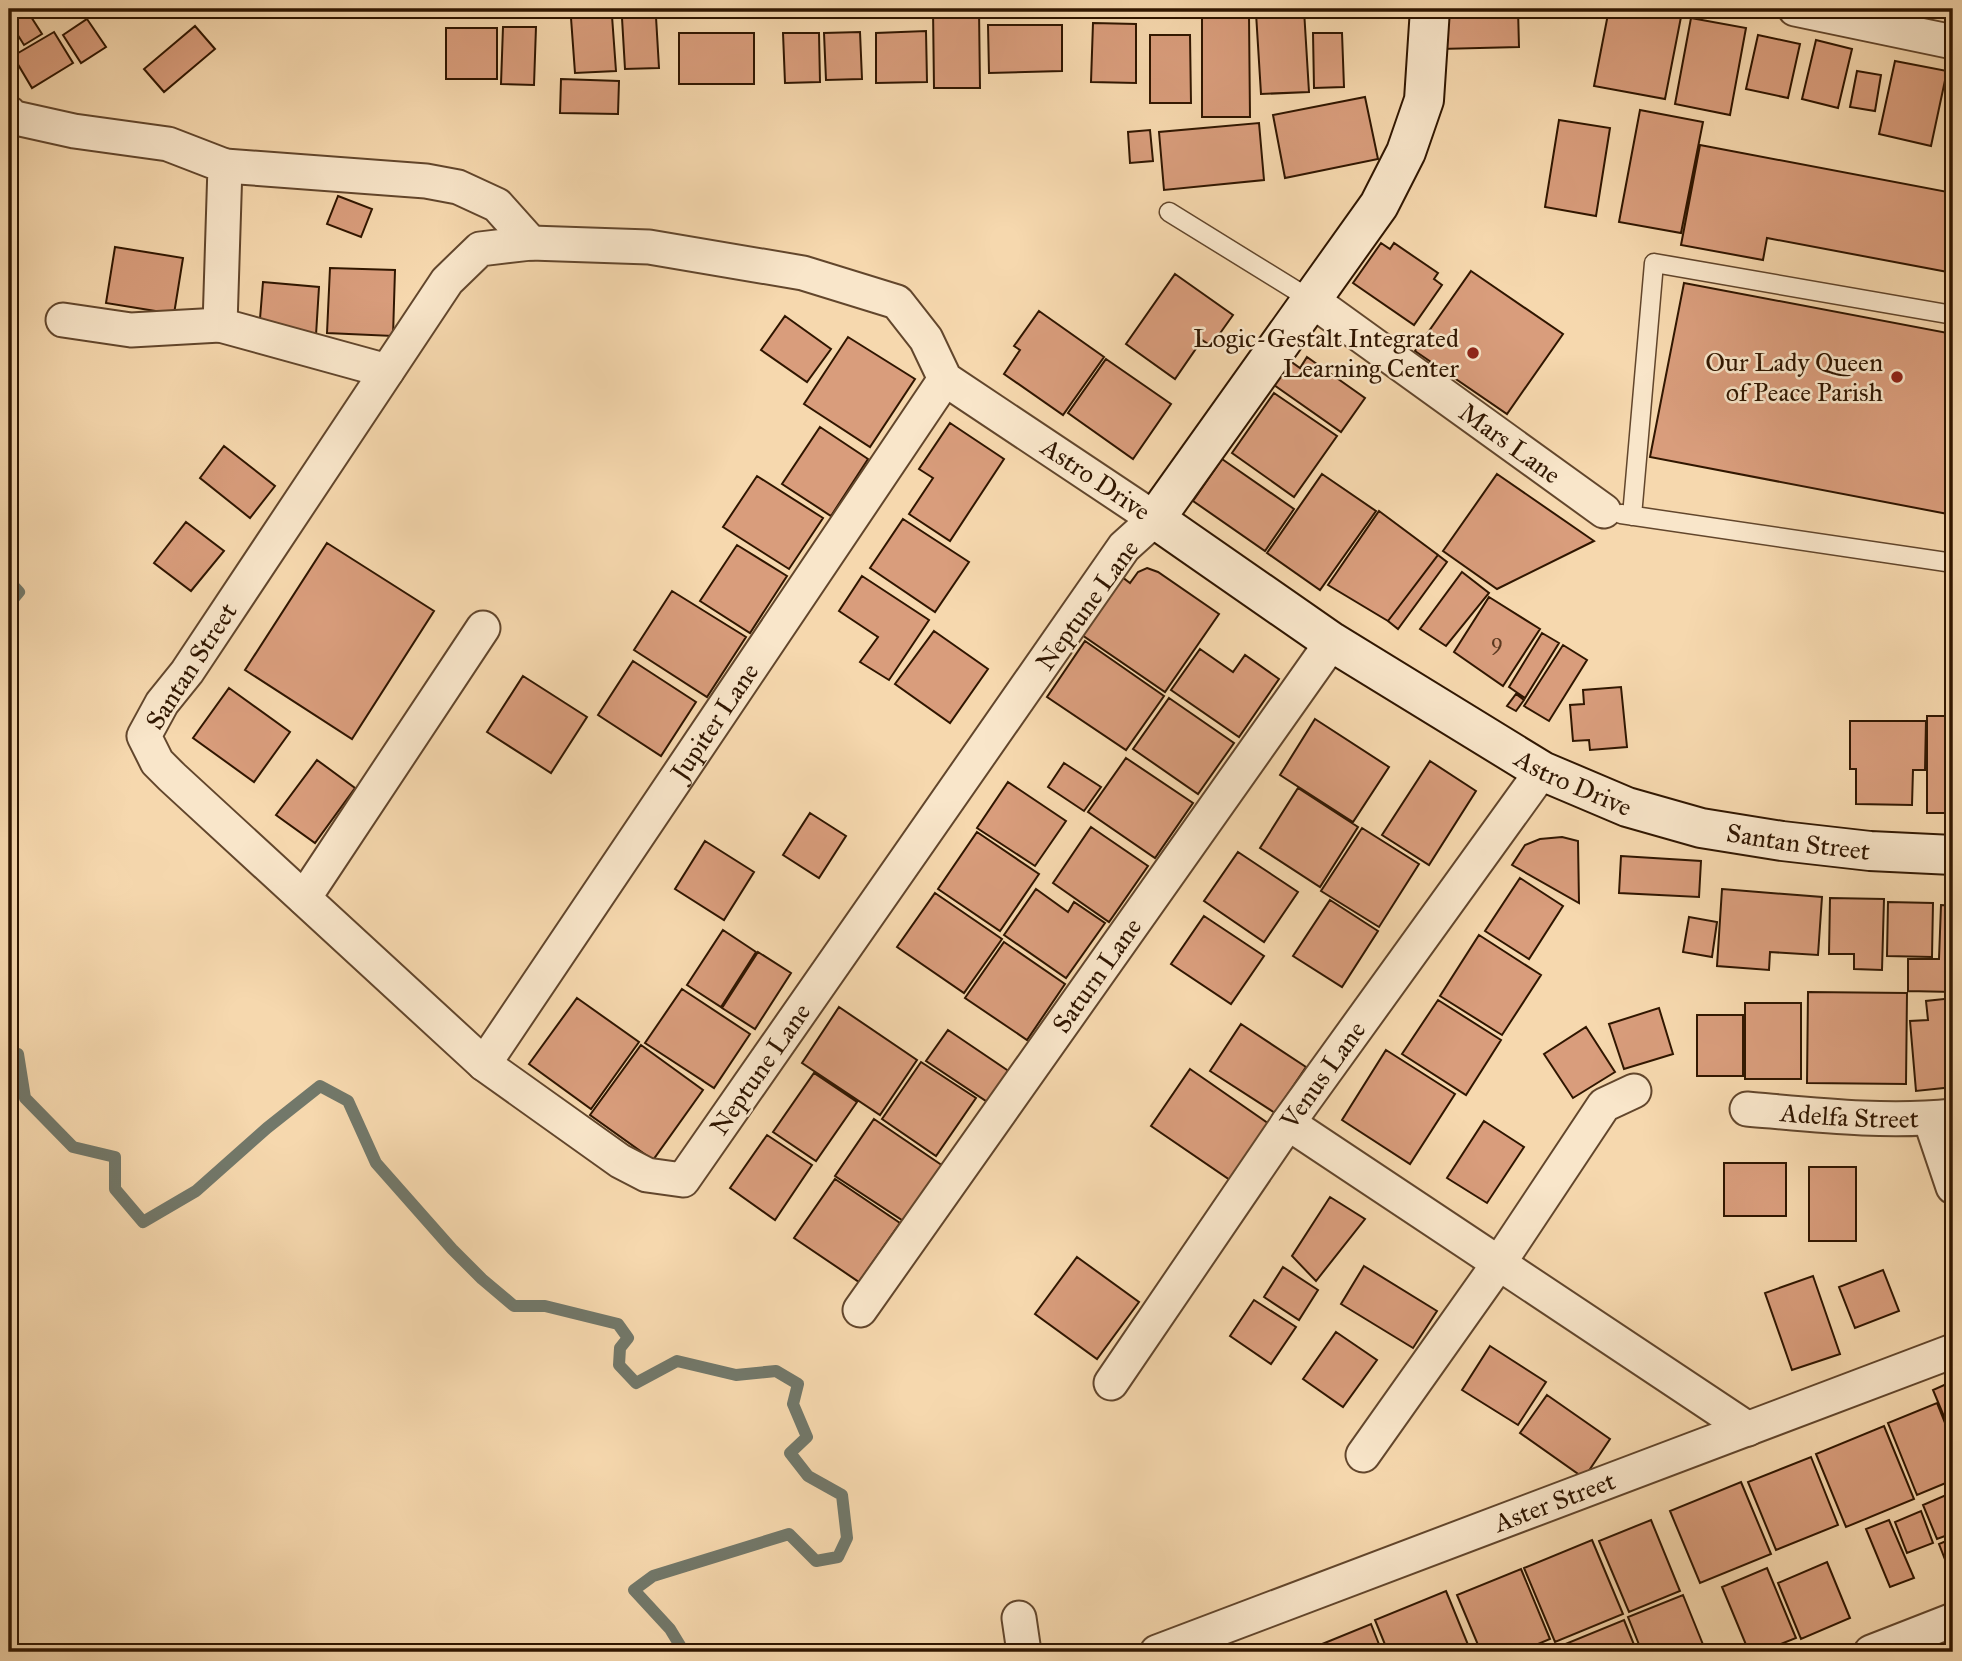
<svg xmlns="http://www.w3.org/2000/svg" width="1962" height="1661" font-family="'IM FELL Great Primer',serif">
<rect width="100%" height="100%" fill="#f6d8ae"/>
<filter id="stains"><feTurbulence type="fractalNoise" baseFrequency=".00286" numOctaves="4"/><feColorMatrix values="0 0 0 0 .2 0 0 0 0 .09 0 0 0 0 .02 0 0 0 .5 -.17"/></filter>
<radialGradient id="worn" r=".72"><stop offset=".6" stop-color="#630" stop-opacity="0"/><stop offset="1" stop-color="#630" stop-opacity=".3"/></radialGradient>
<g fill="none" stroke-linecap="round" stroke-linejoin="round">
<path stroke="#72786a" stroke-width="12" d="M9,581L19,592L9,604
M9,1055L18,1054L25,1098L73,1147L115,1157V1189L143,1222L196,1191L267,1128L320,1086L348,1101L376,1163L452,1249L482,1279L514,1306H545L618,1324L628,1338L620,1348L619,1365L636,1383L677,1361L736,1375L776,1371L798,1384L793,1404L807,1437L790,1453L808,1476L842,1495L847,1538L838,1557L816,1561L789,1534L653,1576L634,1590L670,1629L684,1652"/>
</g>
<path fill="#d99d7c" stroke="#301600" stroke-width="2" d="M16,9H26L42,34L24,45L9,21V13Z
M933,9H979L980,88H934Z
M1439,9H1518L1519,47L1440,49Z
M1609,9H1640L1681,17L1665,99L1594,86Z
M1903,9H1953V17Z
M1304,10L1309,92L1261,94L1256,13Z
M1202,15H1249L1250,117H1202Z
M612,16L616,71L575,73L571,18Z
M656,17L659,68L625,69L622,18Z
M1691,18L1746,28L1730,115L1675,104Z
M87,19L106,47L81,63L63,35Z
M1093,23L1136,24V83L1091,82Z
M988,25H1062V71L989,73Z
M195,26L215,49L164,92L144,69Z
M503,27H536L534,85L501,84Z
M446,28H497V79H446Z
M926,31L927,82L876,83V33Z
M54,32L73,63L32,88L13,56Z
M860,32L862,79L826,80L824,33Z
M679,33H754V84H679Z
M783,33H819L820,82L785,83Z
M1313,33H1342L1344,87L1314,88Z
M1150,35H1190L1191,103H1150Z
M1758,35L1800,44L1788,98L1746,89Z
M1816,40L1852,49L1838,108L1802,99Z
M1895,61L1947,71L1931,146L1879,134Z
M1857,71L1881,75L1875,111L1850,107Z
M561,79L619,81L618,114L560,113Z
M1365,97L1378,159L1285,178L1273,115Z
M1640,110L1703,122L1681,233L1619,222Z
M1559,120L1610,128L1596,216L1545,207Z
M1259,123L1264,180L1164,190L1159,132Z
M1150,130L1153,161L1130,163L1128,132Z
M1700,145L1953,193V273L1767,238L1763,260L1681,245Z
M338,196L372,209L361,237L327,224Z
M1381,243L1390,249L1394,243L1438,273L1434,279L1442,285L1414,325L1353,283Z
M115,247L183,258L174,314L106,303Z
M330,268L395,270L393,336L327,333Z
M1471,271L1563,334L1507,414L1415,351Z
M1175,274L1233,315L1211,346L1202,340L1175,379L1126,344Z
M263,282L319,287L316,335L259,331Z
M1684,283L1953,334V515L1650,457Z
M1039,311L1104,357L1063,415L1004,374L1020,350L1014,346Z
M785,316L831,349L807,382L761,350Z
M848,337L915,379L870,447L804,404Z
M1307,357L1365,398L1341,432L1274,385L1290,361L1300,368Z
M1106,359L1171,404L1133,459L1068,413Z
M1274,393L1337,436L1294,497L1232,453Z
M950,423L1004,459L950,541L909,514L933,478L919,469Z
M820,427L868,459L831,516L782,484Z
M224,446L275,486L250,518L200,478Z
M1222,459L1294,509L1265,551L1193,501Z
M1322,474L1376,511L1320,590L1267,553Z
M1497,474L1594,541L1497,589L1443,551Z
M757,476L823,518L789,569L723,527Z
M1379,511L1438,555L1388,621L1328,585Z
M903,519L969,562L935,612L870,568Z
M186,522L224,551L191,591L154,563Z
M327,543L434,611L352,739L245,670Z
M737,545L787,576L750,633L700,601Z
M1438,555L1447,562L1398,629L1388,621Z
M1147,568L1158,572L1219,614L1165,692L1082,635L1122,577L1130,583L1138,572Z
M1462,572L1489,593L1446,646L1420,629Z
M862,576L929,620L889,680L860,662L878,637L839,611Z
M672,591L746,637L707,697L634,650Z
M1489,597L1540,629L1503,686L1454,652Z
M934,631L988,669L950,723L895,684Z
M1542,633L1559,643L1525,698L1509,687Z
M1085,641L1164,696L1126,750L1047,697Z
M1563,645L1587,660L1549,721L1524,706Z
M1200,649L1233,672L1245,655L1279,679L1239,737L1171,690Z
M633,661L696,702L661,756L598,715Z
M523,676L587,717L551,773L487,732Z
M1621,687L1627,747L1590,750L1589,740L1573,741L1570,705L1584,704L1583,690Z
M229,688L290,732L254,782L193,738Z
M1516,694L1524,700L1516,711L1507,706Z
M1169,698L1234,743L1198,794L1133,749Z
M1927,716H1953V813H1927Z
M1315,719L1389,767L1353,822L1280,775Z
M1850,721H1926L1925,770H1913L1912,805L1856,804V769H1850Z
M1126,758L1193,803L1155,858L1088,812Z
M317,760L355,788L315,843L276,815Z
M1430,761L1476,791L1429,865L1382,835Z
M1064,763L1101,787L1084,811L1048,787Z
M1008,782L1066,821L1035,866L977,828Z
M1298,788L1358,827L1320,887L1260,848Z
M810,813L846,836L819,878L783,855Z
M1091,827L1148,866L1109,922L1053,883Z
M1362,828L1419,864L1379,927L1321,891Z
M977,832L1039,874L1000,931L938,889Z
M1562,837L1578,841L1579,903L1512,865L1525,845L1540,839Z
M705,841L754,872L724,920L675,889Z
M1238,852L1298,892L1264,942L1204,901Z
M1621,856L1701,861L1699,897L1619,893Z
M1520,878L1563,906L1529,959L1485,931Z
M1036,889L1068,912L1074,902L1105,923L1066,978L1004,935Z
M1722,889L1822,897L1818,955L1770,952L1769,970L1717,966Z
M935,893L1002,939L964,993L897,947Z
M1830,898L1884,899L1882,970L1854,969V954H1829Z
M1330,900L1378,931L1342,987L1293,956Z
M1888,902L1933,903L1932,957L1887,956Z
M1941,905L1953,906V992L1908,991V959H1939Z
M1204,916L1264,956L1231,1004L1171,964Z
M1689,917L1717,922L1712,957L1683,952Z
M723,930L756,952L721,1007L687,985Z
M1479,935L1541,975L1502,1035L1440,996Z
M1004,942L1065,984L1027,1040L965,998Z
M758,952L791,973L755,1029L722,1008Z
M682,989L750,1034L714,1088L645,1043Z
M1808,992L1907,993L1906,1084L1807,1083Z
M577,998L639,1042L591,1109L529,1064Z
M1953,998V1087L1916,1091L1910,1021L1928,1020L1926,1001Z
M1438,1000L1501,1040L1466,1095L1402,1054Z
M1745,1003H1801V1079H1745Z
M839,1007L917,1060L880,1115L802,1063Z
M1659,1008L1673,1054L1624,1069L1609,1024Z
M1697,1015H1743V1076H1697Z
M1241,1024L1306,1067L1275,1113L1210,1071Z
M1586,1027L1615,1072L1573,1098L1544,1054Z
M948,1030L1010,1072L989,1103L926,1061Z
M641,1045L703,1090L653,1160L590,1115Z
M1386,1050L1455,1094L1410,1164L1342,1120Z
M921,1062L976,1098L936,1156L882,1119Z
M1190,1069L1272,1126L1233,1182L1151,1126Z
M814,1073L857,1102L816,1161L773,1132Z
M874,1119L946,1168L908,1224L835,1176Z
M1484,1121L1524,1147L1487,1203L1447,1178Z
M767,1135L812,1165L775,1220L730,1188Z
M1724,1163H1786V1216H1724Z
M1809,1167H1856V1241H1809Z
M835,1179L900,1223L859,1282L794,1238Z
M1330,1197L1365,1219L1316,1281L1292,1256Z
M1077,1257L1139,1302L1097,1359L1035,1314Z
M1364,1266L1437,1311L1413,1348L1341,1304Z
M1283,1267L1318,1290L1299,1320L1264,1297Z
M1883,1270L1899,1311L1855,1328L1839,1287Z
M1813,1276L1840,1354L1792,1370L1765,1293Z
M1254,1300L1296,1327L1271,1364L1230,1336Z
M1336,1332L1377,1360L1343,1407L1303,1379Z
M1490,1346L1546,1382L1518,1425L1462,1390Z
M1953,1381V1429L1950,1431L1933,1390Z
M1547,1395L1610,1439L1584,1478L1520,1433Z
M1937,1403L1953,1443V1480L1917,1495L1888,1423Z
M1884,1426L1914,1499L1846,1527L1816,1454Z
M1811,1457L1838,1525L1776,1550L1748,1482Z
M1741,1482L1771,1554L1700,1583L1670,1511Z
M1953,1492V1533L1937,1539L1923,1505Z
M1921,1511L1933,1543L1907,1553L1895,1522Z
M1651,1520L1680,1591L1629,1612L1599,1541Z
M1889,1520L1914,1578L1890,1587L1866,1529Z
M1953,1538V1580L1939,1544Z
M1592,1540L1623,1614L1555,1642L1524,1568Z
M1827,1562L1850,1618L1801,1639L1778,1583Z
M1767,1568L1796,1638L1761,1652H1749L1722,1587Z
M1521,1569L1550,1639L1519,1652H1481L1457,1595Z
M1446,1591L1471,1652H1388L1375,1620Z
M1683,1595L1706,1652H1642L1628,1617Z
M1624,1620L1637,1652H1560L1558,1647Z
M1371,1624L1382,1652H1305V1651Z"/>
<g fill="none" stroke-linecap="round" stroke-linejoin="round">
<g stroke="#62462c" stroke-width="21">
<path id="lane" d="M1169,212L1313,301
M1621,514L1953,563
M1632,516L1654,263L1953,315"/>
</g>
<g stroke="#62462c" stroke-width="37">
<g id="street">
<path d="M1795,9L1953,42"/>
<path d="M9,113L11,117L74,131L168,144L225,166L220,325L387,371"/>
<path d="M225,166L426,181L458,187L497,205L531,243"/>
<path d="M531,243L649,247L803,273L897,302L926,339L945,379L1155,519L1124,547L683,1180L647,1175L620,1161L484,1064L172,777L157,762L144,736L162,703L187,672L447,281L480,249Z"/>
<path id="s1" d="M1313,301L1604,511"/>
<path d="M63,320L131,330L220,325"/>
<path d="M304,898L483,628"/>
<path id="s2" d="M484,1064L945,379"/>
<path id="s3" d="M1747,1109C1816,1115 1885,1123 1953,1116"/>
<path d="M1930,1119L1953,1187"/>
<path d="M1288,1123L1748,1429"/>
<path id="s4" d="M860,1310L1332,642"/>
<path id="s5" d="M1111,1383L1288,1123L1542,771"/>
<path d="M1363,1455L1499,1263L1604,1105L1634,1091"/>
<path d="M1019,1618L1024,1652"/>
<path id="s6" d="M1157,1652L1953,1351"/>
<path d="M1871,1652L1953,1620"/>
</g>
</g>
<g stroke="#301600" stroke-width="42">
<g id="secondary">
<path id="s7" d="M1430,9L1424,100L1406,152L1379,205L1155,519L1332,642L1542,771L1627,807L1701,828L1782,841L1870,851L1953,855"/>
</g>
</g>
<use href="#lane" stroke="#f9e6ca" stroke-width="18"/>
<use href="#street" stroke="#f9e6ca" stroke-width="33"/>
<use href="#secondary" stroke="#f9e6ca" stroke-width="38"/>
</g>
<g fill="#8f2418" stroke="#f9e6ca" stroke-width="2.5">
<circle cx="1473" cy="353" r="7"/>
<circle cx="1897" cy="377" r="7"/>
</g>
<g text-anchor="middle" stroke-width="5" stroke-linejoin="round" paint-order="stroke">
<g font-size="23" fill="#5a381f">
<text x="1497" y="649">9</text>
</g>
<g font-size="26" fill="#301600" stroke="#f9e6ca" text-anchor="end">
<text x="1459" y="347">Logic-Gestalt Integrated<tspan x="1459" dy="30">Learning Center</tspan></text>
<text x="1883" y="371">Our Lady Queen<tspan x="1883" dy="30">of Peace Parish</tspan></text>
</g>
<g font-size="26" fill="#301600" stroke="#f9e6ca">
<text dy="9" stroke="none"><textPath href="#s1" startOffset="243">Mars Lane</textPath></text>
<text transform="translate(1096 479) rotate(34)" y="9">Astro Drive</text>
<text transform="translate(1087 605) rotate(-54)" y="9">Neptune Lane</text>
<text transform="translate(191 666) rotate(-57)" y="9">Santan Street</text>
<text dy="9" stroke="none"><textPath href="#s2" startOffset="413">Jupiter Lane</textPath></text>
<text dy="9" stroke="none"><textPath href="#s7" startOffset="1087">Astro Drive</textPath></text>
<text dy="9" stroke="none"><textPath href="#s7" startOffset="1321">Santan Street</textPath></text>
<text dy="9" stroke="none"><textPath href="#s4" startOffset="410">Saturn Lane</textPath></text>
<text transform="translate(760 1069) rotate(-55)" y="9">Neptune Lane</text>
<text dy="9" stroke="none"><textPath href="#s5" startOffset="374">Venus Lane</textPath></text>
<text dy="9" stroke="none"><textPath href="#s3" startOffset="103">Adelfa Street</textPath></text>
<text dy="9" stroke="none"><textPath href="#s6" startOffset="425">Aster Street</textPath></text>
</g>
</g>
<rect width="1962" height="1661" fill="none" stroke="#f6d8ae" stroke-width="35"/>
<rect x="10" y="10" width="1941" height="1640" fill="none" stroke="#301600" stroke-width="3.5"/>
<rect x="18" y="18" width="1927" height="1626" fill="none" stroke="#301600" stroke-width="2"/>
<rect width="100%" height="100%" filter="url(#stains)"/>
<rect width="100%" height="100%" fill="url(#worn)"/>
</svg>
